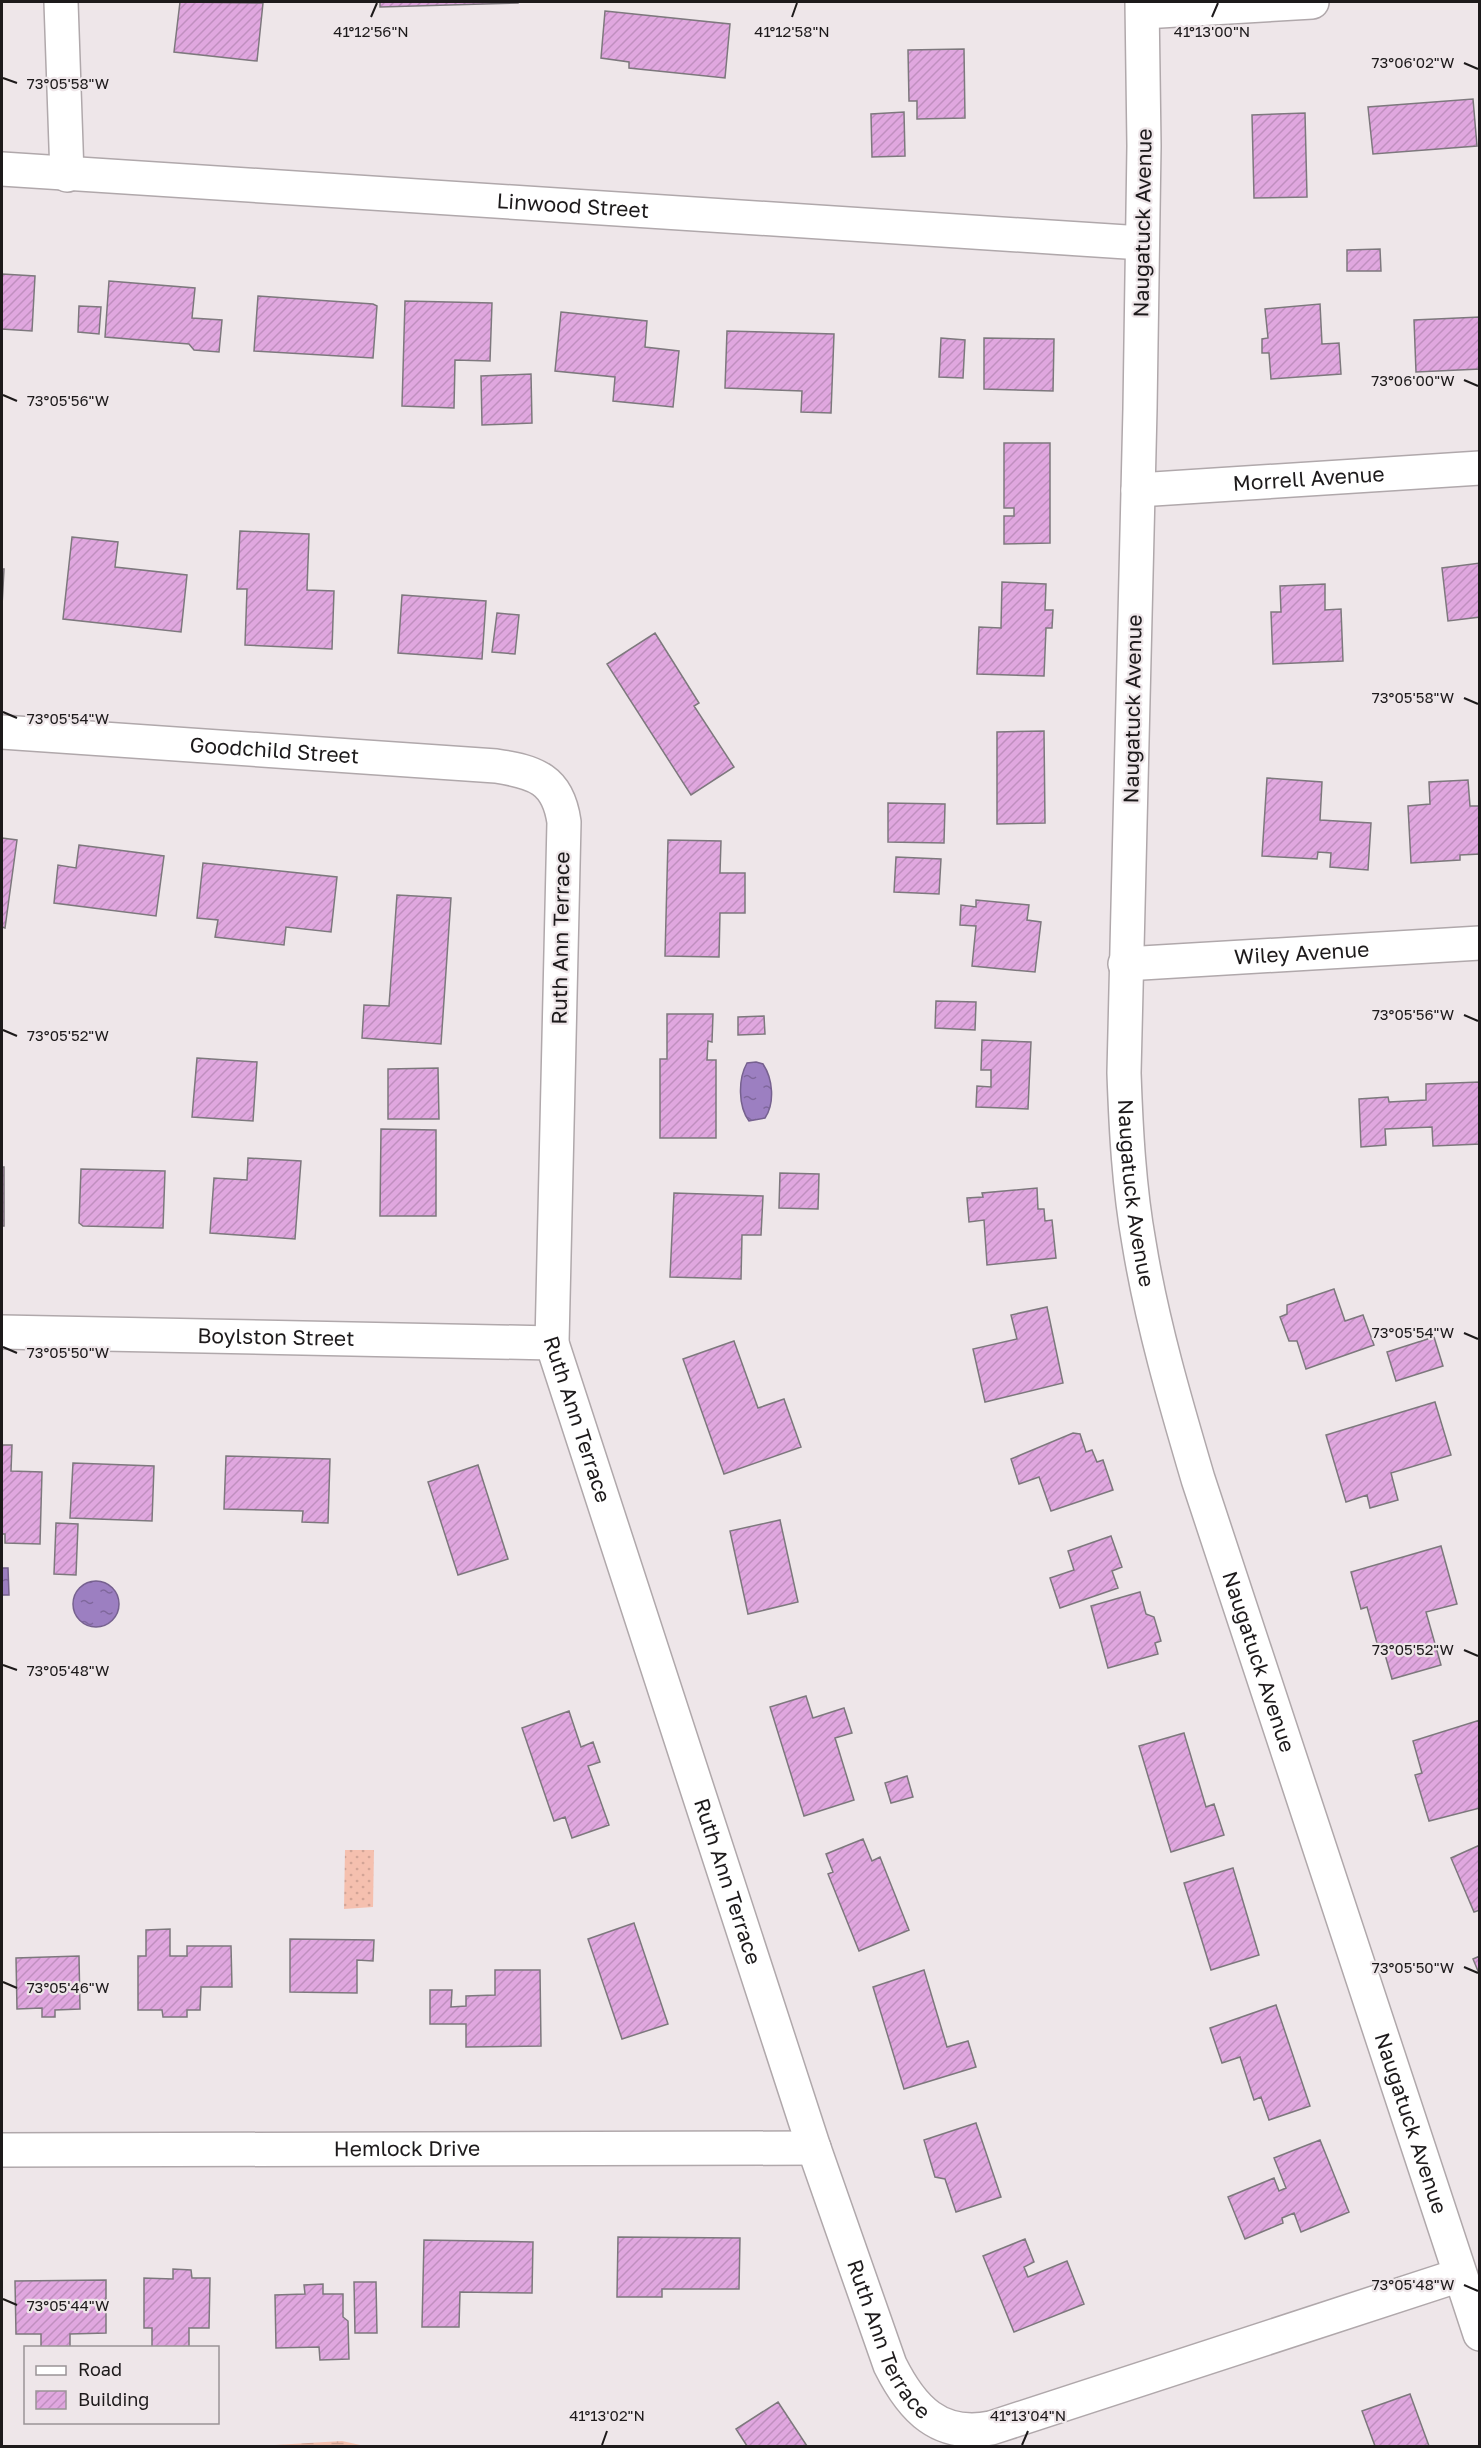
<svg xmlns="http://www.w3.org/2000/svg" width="1481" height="2448" font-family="'Golos Text',sans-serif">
<defs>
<pattern id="grass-dots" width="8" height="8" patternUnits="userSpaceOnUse" patternTransform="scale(1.5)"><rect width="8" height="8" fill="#f5c0af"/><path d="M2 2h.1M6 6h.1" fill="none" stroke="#d2a496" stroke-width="1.8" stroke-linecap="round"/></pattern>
<pattern id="wetland-marsh" width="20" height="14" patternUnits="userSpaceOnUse" patternTransform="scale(1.5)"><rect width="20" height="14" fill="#f5c0af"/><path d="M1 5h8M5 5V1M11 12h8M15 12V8" fill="none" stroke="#d2a496"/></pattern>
<pattern id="water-ripples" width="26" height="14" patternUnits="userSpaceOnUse" patternTransform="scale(1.5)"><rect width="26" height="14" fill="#9c7fc1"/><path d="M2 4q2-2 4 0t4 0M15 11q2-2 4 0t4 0" fill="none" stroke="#7f679c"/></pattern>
<pattern id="building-hatch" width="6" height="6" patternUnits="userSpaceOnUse" patternTransform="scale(1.5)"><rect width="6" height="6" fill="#e0a7df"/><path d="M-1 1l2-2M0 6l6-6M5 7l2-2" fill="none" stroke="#c08fbf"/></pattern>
</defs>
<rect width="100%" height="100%" fill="#eee6e9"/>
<path fill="url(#grass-dots)" d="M345,1850H374L373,1907L344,1909Z"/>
<path fill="url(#wetland-marsh)" d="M342,2441L365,2446H258Z"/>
<path fill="url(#water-ripples)" stroke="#76618f" stroke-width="1.5" d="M756,1062L763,1064C773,1079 775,1103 765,1118L749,1121C738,1106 738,1079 747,1063Z
M2,1568H8L9,1595H2Z
M73 1604a23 23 0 1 1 46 0a23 23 0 1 1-46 0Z"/>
<path fill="url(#building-hatch)" stroke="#7d787d" stroke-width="1.5" d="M180,2L263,3L257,61L174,52Z
M380,2H518V3L380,7Z
M605,11L730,24L725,78L629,68V62L601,58Z
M964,49L965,118L917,119V101H909L908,50Z
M1473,99L1477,146L1373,154L1368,107Z
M904,112L905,156L872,157L871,114Z
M1305,113L1307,197L1254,198L1252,115Z
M1380,249L1381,271H1347V250Z
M2,274L35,276L32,331L2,329Z
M109,281L195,288L192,318L222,320L219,352L194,350L189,344L105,337Z
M258,296L373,304L377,306L373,358L254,351Z
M405,301L492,303L490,361L455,360L454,408L402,406Z
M1320,304L1322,344L1339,343L1341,374L1271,379L1269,353H1262V339L1268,338L1265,309Z
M79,306L101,307L99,334L78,332Z
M561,312L647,321L645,347L679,351L673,407L613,401L615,377L555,371Z
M1480,317V369L1416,372L1414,320Z
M727,331L834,334L831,413L801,412L802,391L725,388Z
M941,338L965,340L963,378L939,377Z
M984,338L1054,339L1053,391L984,389Z
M531,374L532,423L482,425L481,376Z
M1004,443H1050V543L1004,544V516H1014V508H1004Z
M240,531L309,534L307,590L334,591L332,649L245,645L247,589H237Z
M72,537L118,542L115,567L187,575L181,632L63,619Z
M1480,563V617L1448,621L1442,568Z
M2,569H4L2,606Z
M1002,582L1046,584L1045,610H1053L1052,628H1046L1044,676L977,674L979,627L1001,628Z
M1325,584V610L1341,609L1343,661L1273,664L1271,612H1281L1280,586Z
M402,595L486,601L482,659L398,653Z
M497,613L519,615L515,654L492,652Z
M655,633L699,703L694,706L734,767L691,795L607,664Z
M1044,731L1045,823L997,824V732Z
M1267,778L1322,782L1320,820L1371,823L1368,870L1330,867L1331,853L1318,852L1317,859L1262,856Z
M1468,780L1470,806H1480V854L1460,855V860L1411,863L1408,806L1430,804L1429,782Z
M888,803L945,804L944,843L888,842Z
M2,838L17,840L5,928L2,927Z
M668,840L721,841L720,873H745V913H720L719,957L665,956Z
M79,845L164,856L156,916L54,903L58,865L76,868Z
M896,857L941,859L939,894L894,892Z
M203,863L337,877L331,932L286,927L284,945L215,937L218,920L197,918Z
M397,895L451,898L441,1044L362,1038L364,1005L389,1006Z
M976,900L1029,905L1027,920L1041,922L1035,972L972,966L976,926L960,925L961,905L976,907Z
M936,1001L976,1002L975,1030L935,1028Z
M667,1014H713L712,1042L708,1041L707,1060H716V1138H660V1059H667Z
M764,1016L765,1034L738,1035V1017Z
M982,1040L1031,1042L1028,1109L976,1107L977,1086L991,1087V1070H981Z
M197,1058L257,1062L253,1121L192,1117Z
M438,1068L439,1119H388V1069Z
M1480,1082V1144L1433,1146L1432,1127L1385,1129L1386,1145L1361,1147L1359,1099L1388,1097L1389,1102L1426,1100V1084Z
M381,1129L436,1130V1216H380Z
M248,1158L301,1161L295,1239L210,1233L214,1178L247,1180Z
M2,1167H4V1226H2Z
M81,1169L165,1171L163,1228L83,1226L79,1223Z
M780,1173L819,1174L818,1209L779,1208Z
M1037,1188L1038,1209H1044L1045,1221L1052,1220L1056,1258L987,1265L984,1220L969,1222L967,1198L983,1197L982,1193Z
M674,1193L763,1196L761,1235H742L741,1279L670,1277Z
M1334,1289L1345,1321L1363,1315L1374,1345L1306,1369L1297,1341H1289L1280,1317L1287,1314V1305Z
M1047,1307L1063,1383L985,1402L973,1349L1017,1339L1011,1315Z
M1434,1337L1443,1366L1396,1381L1387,1352Z
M734,1341L758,1408L784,1399L801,1447L724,1474L683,1359Z
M1435,1402L1451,1455L1391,1473L1398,1500L1370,1508L1367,1495L1346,1502L1326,1435Z
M1073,1433L1080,1434L1086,1452L1092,1450L1097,1462L1103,1460L1113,1490L1051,1511L1039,1477L1019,1484L1011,1459Z
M2,1445H12L11,1471L42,1472L40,1544L5,1543V1534H2Z
M226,1456L330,1459L328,1523L302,1522L303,1511L224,1509Z
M73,1463L154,1466L152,1521L70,1518Z
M478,1465L508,1559L458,1575L428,1482Z
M780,1520L798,1602L748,1614L730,1531Z
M56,1523L78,1524L76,1575L54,1574Z
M1111,1536L1122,1567L1112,1571L1118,1588L1060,1608L1050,1578L1074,1570L1068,1551Z
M1441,1546L1457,1604L1426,1612L1441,1665L1392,1679L1382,1644L1377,1643L1367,1607L1361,1609L1351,1572Z
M1140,1592L1146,1614L1154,1617L1161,1641L1155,1643L1158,1654L1108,1668L1091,1606Z
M806,1696L813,1718L844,1708L852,1733L835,1738L854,1800L804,1816L770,1707Z
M569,1711L581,1747L593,1742L600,1762L588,1766L609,1825L572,1838L565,1817L554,1821L522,1728Z
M1480,1720V1808L1429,1821L1415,1775L1422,1773L1413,1741Z
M1184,1733L1206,1807L1214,1804L1224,1835L1171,1852L1139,1746Z
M907,1776L913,1797L891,1803L885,1783Z
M863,1839L872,1861L880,1857L909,1930L859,1951L828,1874L833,1872L826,1854Z
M1480,1845V1910L1474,1912L1451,1858Z
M1233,1868L1259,1955L1211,1970L1184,1883Z
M634,1923L668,2024L622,2039L588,1939Z
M170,1929V1956H187V1946H231L232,1987H201L200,2010H187V2017H163L162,2010H138V1956H146V1930Z
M290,1939L374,1940L373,1961L357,1960V1993L290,1992Z
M79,1956L80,2009L55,2010V2017H42V2008L17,2009L16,1958Z
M1480,1956V1976L1473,1959Z
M495,1970H540L541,2046L466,2047V2024H430V1990H452L451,2007L466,2006V1996L495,1995Z
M924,1970L947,2047L968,2041L976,2067L904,2089L873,1987Z
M1276,2005L1310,2106L1269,2120L1261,2097L1254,2100L1240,2057L1222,2063L1210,2028Z
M976,2123L1001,2197L956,2212L945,2179L935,2177L924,2140Z
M1320,2140L1349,2212L1301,2232L1294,2213L1282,2218L1283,2223L1245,2239L1228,2197L1274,2178L1279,2191L1286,2188L1274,2158Z
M618,2237L740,2238L739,2289H662V2297H617Z
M1025,2239L1034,2262L1024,2267L1028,2277L1067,2261L1084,2304L1014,2332L983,2256Z
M424,2240L533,2242L532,2293L460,2292L459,2327H422Z
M173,2269L191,2270L192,2278H210L209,2328H189V2348H152V2328H144V2278L173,2279Z
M106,2280V2333L70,2334V2348H41V2334H16L15,2281Z
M354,2282H376L377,2333H355Z
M323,2284V2294H343V2317L348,2321L349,2359L320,2360L319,2347L276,2348L275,2295L305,2294L304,2285Z
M1410,2394L1429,2446H1375L1362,2411Z
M778,2402L807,2446H747L736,2429Z"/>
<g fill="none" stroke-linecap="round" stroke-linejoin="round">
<g stroke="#b0a8ab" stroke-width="36">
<g id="minor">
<path d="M61,2L67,175"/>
<path d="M1143,12L1312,2"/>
<path id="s1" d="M2,169L1142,243"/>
<path id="s2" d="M1138,490L1480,468"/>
<path id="s3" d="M2,732L496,766C535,772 558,779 564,822L552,1343L814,2148L890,2365C912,2409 939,2438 991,2428L1460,2275"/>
<path id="s4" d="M1125,964L1480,943"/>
<path id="s5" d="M2,1332L552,1343"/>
<path id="s6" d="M2,2150L814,2148"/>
</g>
</g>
<g stroke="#b0a8ab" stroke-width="36">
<g id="secondary">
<path id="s7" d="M1142,2L1144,146L1140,409L1124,1073C1126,1130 1129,1187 1139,1243C1152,1323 1175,1401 1198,1479L1480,2334"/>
</g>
</g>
<use href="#minor" stroke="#fff" stroke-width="33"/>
<use href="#secondary" stroke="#fff" stroke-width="33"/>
</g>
<path fill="none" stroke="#1d1a1b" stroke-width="2" d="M371,17L377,3M792,17L797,3M1212,17L1218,3M1464,63L1478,69M3,78L17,83M1464,380L1478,386M3,395L17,401M1464,698L1478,704M3,712L17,718M1464,1015L1478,1021M3,1030L17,1036M1464,1333L1478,1339M3,1347L17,1353M1464,1650L1478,1656M3,1665L17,1670M1464,1967L1478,1973M3,1982L17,1988M1464,2285L1478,2291M3,2299L17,2305M602,2445L607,2431M1022,2445L1028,2431"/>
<g text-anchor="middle" stroke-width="4.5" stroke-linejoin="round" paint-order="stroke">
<g font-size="21" fill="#1d1a1b" stroke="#eee6e9">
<text dy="7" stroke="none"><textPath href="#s1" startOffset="572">Linwood Street</textPath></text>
<text transform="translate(1143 223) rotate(-89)" y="7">Naugatuck Avenue</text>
<text dy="7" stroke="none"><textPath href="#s2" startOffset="171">Morrell Avenue</textPath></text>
<text transform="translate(1133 709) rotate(-89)" y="7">Naugatuck Avenue</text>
<text dy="7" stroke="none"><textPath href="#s3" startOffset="273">Goodchild Street</textPath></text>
<text transform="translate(561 938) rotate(-89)" y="7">Ruth Ann Terrace</text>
<text dy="7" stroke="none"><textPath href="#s4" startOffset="177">Wiley Avenue</textPath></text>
<text dy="7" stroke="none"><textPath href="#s7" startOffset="1192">Naugatuck Avenue</textPath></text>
<text dy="7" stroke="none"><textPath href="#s5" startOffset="274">Boylston Street</textPath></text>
<text dy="7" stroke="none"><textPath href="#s3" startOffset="1194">Ruth Ann Terrace</textPath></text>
<text dy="7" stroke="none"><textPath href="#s7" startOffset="1678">Naugatuck Avenue</textPath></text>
<text dy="7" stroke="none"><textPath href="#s3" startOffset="1680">Ruth Ann Terrace</textPath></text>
<text dy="7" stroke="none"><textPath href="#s7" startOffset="2164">Naugatuck Avenue</textPath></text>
<text dy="7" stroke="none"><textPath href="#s6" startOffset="405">Hemlock Drive</textPath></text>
<text dy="7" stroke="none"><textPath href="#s3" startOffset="2166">Ruth Ann Terrace</textPath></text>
</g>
</g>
<g font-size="15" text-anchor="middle" fill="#1d1a1b" stroke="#eee6e9" stroke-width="4.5" stroke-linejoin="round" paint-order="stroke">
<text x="371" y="37">41°12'56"N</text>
<text x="792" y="37">41°12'58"N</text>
<text x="1212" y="37">41°13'00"N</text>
<text x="1413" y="68">73°06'02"W</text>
<text x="68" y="89">73°05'58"W</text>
<text x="1413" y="386">73°06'00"W</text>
<text x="68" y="406">73°05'56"W</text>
<text x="1413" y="703">73°05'58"W</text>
<text x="68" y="724">73°05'54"W</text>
<text x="1413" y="1020">73°05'56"W</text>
<text x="68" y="1041">73°05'52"W</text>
<text x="1413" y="1338">73°05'54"W</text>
<text x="68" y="1358">73°05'50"W</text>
<text x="1413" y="1655">73°05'52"W</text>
<text x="68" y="1676">73°05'48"W</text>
<text x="1413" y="1973">73°05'50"W</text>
<text x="68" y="1993">73°05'46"W</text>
<text x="1413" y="2290">73°05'48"W</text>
<text x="68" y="2311">73°05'44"W</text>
<text x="607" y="2421">41°13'02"N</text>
<text x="1028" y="2421">41°13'04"N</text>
</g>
<rect width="1481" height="2448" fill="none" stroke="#1d1a1b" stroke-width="6"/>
<rect x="24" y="2346" width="195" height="78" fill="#eee6e9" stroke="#9a9497" stroke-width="1.5"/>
<rect x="36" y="2366" width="30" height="9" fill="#ffffff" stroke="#9a9497" stroke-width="1.5"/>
<text x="78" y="2376" font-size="18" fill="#1d1a1b">Road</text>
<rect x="36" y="2391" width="30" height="18" fill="url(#building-hatch)" stroke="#9a9497" stroke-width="1.5"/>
<text x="78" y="2406" font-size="18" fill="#1d1a1b">Building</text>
</svg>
